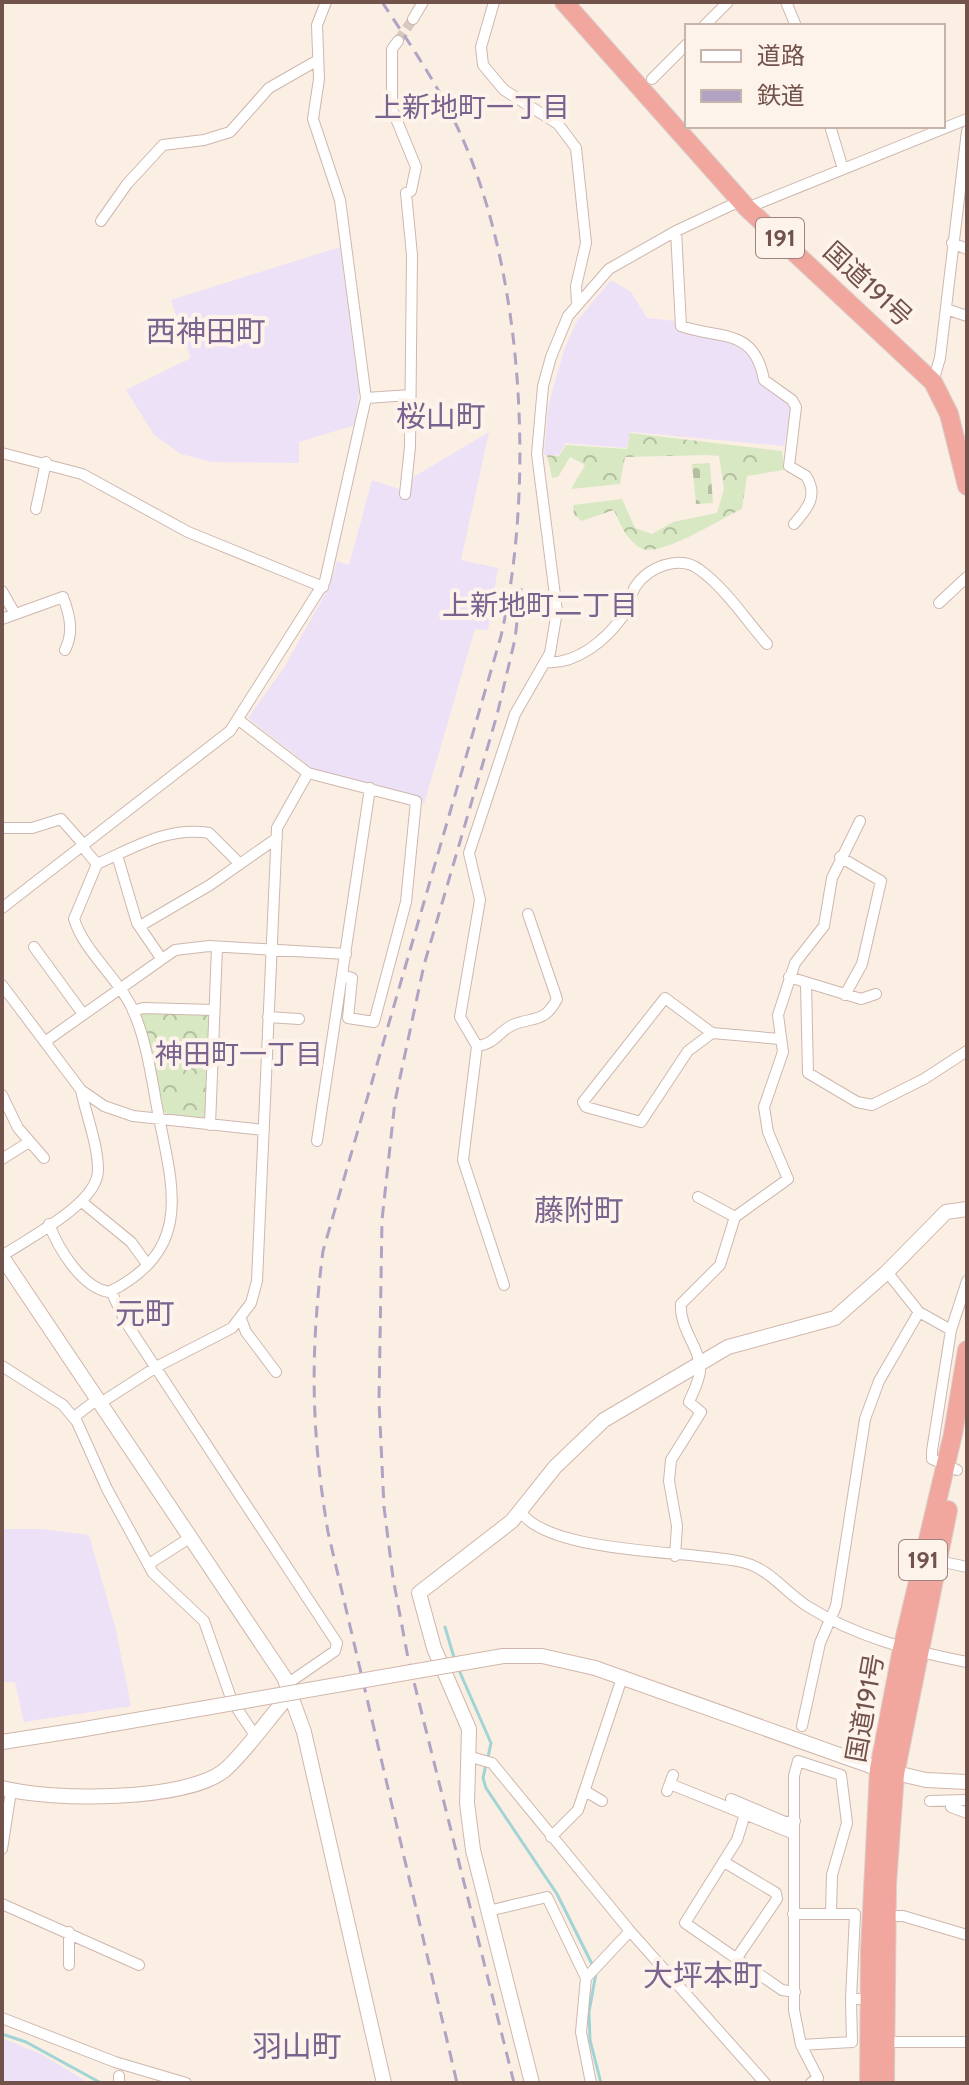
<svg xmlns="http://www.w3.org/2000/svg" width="969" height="2085" font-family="Cabin,'Noto Sans JP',sans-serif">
<defs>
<pattern id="forest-crowns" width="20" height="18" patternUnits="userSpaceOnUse" patternTransform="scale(2)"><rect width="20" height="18" fill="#d7e8c3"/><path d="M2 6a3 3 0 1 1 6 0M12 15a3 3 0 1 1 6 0" fill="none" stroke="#b3bfa0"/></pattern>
<pattern id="cemetery-stones" width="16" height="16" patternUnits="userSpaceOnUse" patternTransform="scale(2)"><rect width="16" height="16" fill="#d7e8c3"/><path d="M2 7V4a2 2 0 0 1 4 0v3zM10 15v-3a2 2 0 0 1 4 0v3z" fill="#b3bfa0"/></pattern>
</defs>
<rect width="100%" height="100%" fill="#fbefe4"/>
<path fill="#ece1f7" d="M340,247L359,391L355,425L299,442V463L212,462L181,454L154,435L126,390L191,358L171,300Z
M611,280L631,292L647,318L675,321L678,331L723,339L754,356L792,409L784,446L631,432L626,448L566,443L559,455H544L548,407L564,350L577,321Z
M489,432L461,560L498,568L488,630L475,629L424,804L419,796L313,769L248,718L285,666L330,585L337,561L349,565L372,480L405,491L407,481Z
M2,1529H42L89,1535L116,1630L131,1706L24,1722L15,1682H2Z
M2,2038L41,2054L89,2083H2Z"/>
<path fill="url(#forest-crowns)" d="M630,433L782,451L784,470L747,476L742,509C722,518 663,556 643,549C628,543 620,524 614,510L581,521L574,514L573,505L622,499L635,528L652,534L673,522L717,513L724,489L719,456L709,455L625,457L620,484L571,489L585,465L570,457L558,477L552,478L547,455L559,456L566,445L627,449Z
M143,1012L207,1013L211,1017L207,1118L170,1116L163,1111L139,1016Z"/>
<path fill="url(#cemetery-stones)" d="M710,463L713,503L696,504L692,464Z"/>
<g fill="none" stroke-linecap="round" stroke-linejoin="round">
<path stroke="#a0d4d5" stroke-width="3" d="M445,1627L455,1661
M458,1668L491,1743L488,1757
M486,1764L483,1778L486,1788L557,1894L593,1966
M596,1973L589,2012L590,2040L601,2083
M2,2034L26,2042L101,2083"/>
<path stroke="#d9c8be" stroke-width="10" stroke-dasharray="10 5" stroke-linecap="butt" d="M398,41L413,19"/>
<g stroke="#ceb7ae" stroke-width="12">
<path id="street" d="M494,2L481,47L483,65L504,90L558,124L576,148L586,243L576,286L577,302
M786,2L796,26
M413,19L423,2
M704,26L728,2
M398,41L392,49V109L416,167L411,191L406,193L412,255L410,447L405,494
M652,79L687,44
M830,126L843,169
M747,208L967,119
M101,221L127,184L163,145L204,140L230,132L269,88L318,60
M676,231L681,326C721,340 754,327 764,380L792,400L796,407L789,466L806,476C819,496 807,509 794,524
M952,243L967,249
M946,309L967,316
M933,382L940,358L967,131
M366,398L410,395
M2,453L82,474L188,532L323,587
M36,509L46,462
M2,591L15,614
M939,603L967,577
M2,619L63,597C70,616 74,632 65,650
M546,662C576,665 606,640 623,616C629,608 630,596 635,587C648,567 680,554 700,570C726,589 746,620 767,644
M240,721L308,773L416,801L406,902L374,1022L348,1018L352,978L342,975
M2,828H32L61,819L84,845
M117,855L137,923L161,958
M840,857L881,881L862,964L845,995
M97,864C133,848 168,826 209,833L240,864
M2,908L230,731L325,581L366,398L340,200L313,119L319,79L317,25L326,2
M140,926L210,885L277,838
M34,947L83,1014
M789,977L861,999L876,994
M806,983L808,1073L857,1102L872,1105L924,1079L967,1051
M2,985L81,1090L104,1106L133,1116L264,1130
M133,1011L143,1008L214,1010
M268,1017L299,1019
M712,1033L688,1051L641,1122L586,1107L583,1102L665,998L712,1033L780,1039
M46,1041L175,950L209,946L346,954
M477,1046C496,1044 499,1030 515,1024C535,1017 545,1022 557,999L528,914
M2,1095L18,1128L44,1158
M210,1125L217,947
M317,1141L370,788
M2,1159L29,1142
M698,1197L735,1217
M82,1202L131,1242L147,1264
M49,1224C58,1248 82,1288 109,1292C192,1251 174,1191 159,1118C152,1082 147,1039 131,1006C116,976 84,951 74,919L97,864L82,846
M2,1256C28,1238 98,1204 98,1170C98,1144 86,1115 81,1090
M887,1272L919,1312L951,1330
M504,1285L463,1160L477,1046L460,1017L480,900L469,853L515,714L550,653L557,611L537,454L543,386L551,357L568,316L609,269L676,231L740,201
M111,1291L125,1321L337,1643L335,1651L287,1684
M241,1319L246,1332L276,1372
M2,1366L63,1405L77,1422L107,1489L153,1573L204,1621L232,1701L254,1734
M102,1402L158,1366L232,1328L251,1303L257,1281L277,828L308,773
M74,1417L99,1398
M957,1470L932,1459V1451L951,1330L967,1281
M520,1511C549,1555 693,1550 742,1562C769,1568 785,1592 807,1606C856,1637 911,1651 967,1662
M675,1556L677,1526L669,1481L671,1460L701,1412L689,1402C693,1392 699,1382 700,1371C701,1348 679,1329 681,1304L720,1265L735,1217L788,1179L768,1132L764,1107L783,1052L778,1015L795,963L824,926L832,878L860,821
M934,1560L967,1567
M149,1564L191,1537
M802,1726L820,1643L836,1606L865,1419L879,1381L919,1312
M471,1757L492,1763L630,1931L765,2083
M670,1784L794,1834
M585,1791L602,1801
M667,1791L673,1775
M731,1799L785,1822L795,1821
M930,1801L967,1800
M951,1807L967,1813
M745,1814L737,1840L685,1923L782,1990L795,1992
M551,1837L578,1810L622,1678
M2,1849L11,1791
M724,1862L776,1893L777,1899L736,1959
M2,1904L139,1965
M488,1911L547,1897L586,1978
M793,1914H855L851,1999
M886,1916H903L967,1935
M69,1932V1965
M2,2018L115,2062L186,2083
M885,2042H967
M801,2045L852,2042L851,1999H869
M119,2076V2083
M591,2083L581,2032L586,1978L630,1931
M811,2083L818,2078L801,2045L794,2010V1776L798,1761L841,1775L847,1823L832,1875L831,1913"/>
</g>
<g stroke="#d1b6ab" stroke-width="16">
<path id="secondary" d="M2,1257L284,1677L304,1732L384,2083
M595,1668L879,1769L926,1780L967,1782
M2,1742L79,1730
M2,1788C49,1801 189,1802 226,1769C248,1749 270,1716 291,1693
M532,2083L473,1850L467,1803L469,1729L434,1648L419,1593L512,1521L555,1467L604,1420L728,1347L835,1318L887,1272L946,1212L967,1209"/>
</g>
<g stroke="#d8cfcd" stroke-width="20">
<path id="highway" d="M564,2L747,208L933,382L949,414L967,486
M869,2083L870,1950L879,1769L902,1649L953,1434L967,1350
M885,2083L887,1884L895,1774L948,1510"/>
</g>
<use href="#street" stroke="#fff" stroke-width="10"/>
<use href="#secondary" stroke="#fff" stroke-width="14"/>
<use href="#highway" stroke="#f2a79e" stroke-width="18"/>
<path stroke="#b0a3c4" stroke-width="3" stroke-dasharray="12 8" stroke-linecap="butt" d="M382,2C410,44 439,86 460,133C524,272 535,487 501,636L323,1251C310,1352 311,1432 328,1532L457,2083
M514,2083L408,1658L393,1578L384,1507L379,1401L382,1220L395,1101L424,965L497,715L515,639L521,588"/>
<g stroke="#d1b6ab" stroke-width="16" stroke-linecap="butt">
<path id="secondary-bridge" d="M79,1730L503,1656H542L595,1668"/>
</g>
<use href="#secondary-bridge" stroke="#fff" stroke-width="14"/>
</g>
<g text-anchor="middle" stroke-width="8" stroke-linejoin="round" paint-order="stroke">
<g fill="#fef3ea" stroke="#9c837b" stroke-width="2">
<rect x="756" y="218" width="48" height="40" rx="6"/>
<rect x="899" y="1540" width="48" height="40" rx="6"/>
</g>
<g font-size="24" font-weight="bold" fill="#72534b">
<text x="780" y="246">191</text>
<text x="923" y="1568">191</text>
</g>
<g font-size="26" fill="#72534b" stroke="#fef3ea">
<text transform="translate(868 284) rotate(43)" y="9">国道191号</text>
<text transform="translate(865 1708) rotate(-80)" y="9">国道191号</text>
</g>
<g font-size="28" fill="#7a638e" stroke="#fef3ea">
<text x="472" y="117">上新地町一丁目</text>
<text x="540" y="615">上新地町二丁目</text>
<text x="239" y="1064">神田町一丁目</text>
</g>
<g font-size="30" fill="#7a638e" stroke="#fef3ea">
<text x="206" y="342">西神田町</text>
<text x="441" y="427">桜山町</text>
<text x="579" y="1221">藤附町</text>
<text x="145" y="1324">元町</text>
<text x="703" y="1986">大坪本町</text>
<text x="297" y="2057">羽山町</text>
</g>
</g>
<rect width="969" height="2085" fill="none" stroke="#72534b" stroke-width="8"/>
<rect x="685" y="24" width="260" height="104" fill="#fef3ea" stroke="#c6b3aa" stroke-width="2"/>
<rect x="701" y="50" width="40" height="12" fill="#ffffff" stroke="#c6b3aa" stroke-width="2"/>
<text x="757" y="64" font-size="24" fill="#72534b">道路</text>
<rect x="701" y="90" width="40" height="12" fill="#b0a3c4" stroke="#c6b3aa" stroke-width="2"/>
<text x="757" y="104" font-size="24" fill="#72534b">鉄道</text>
</svg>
